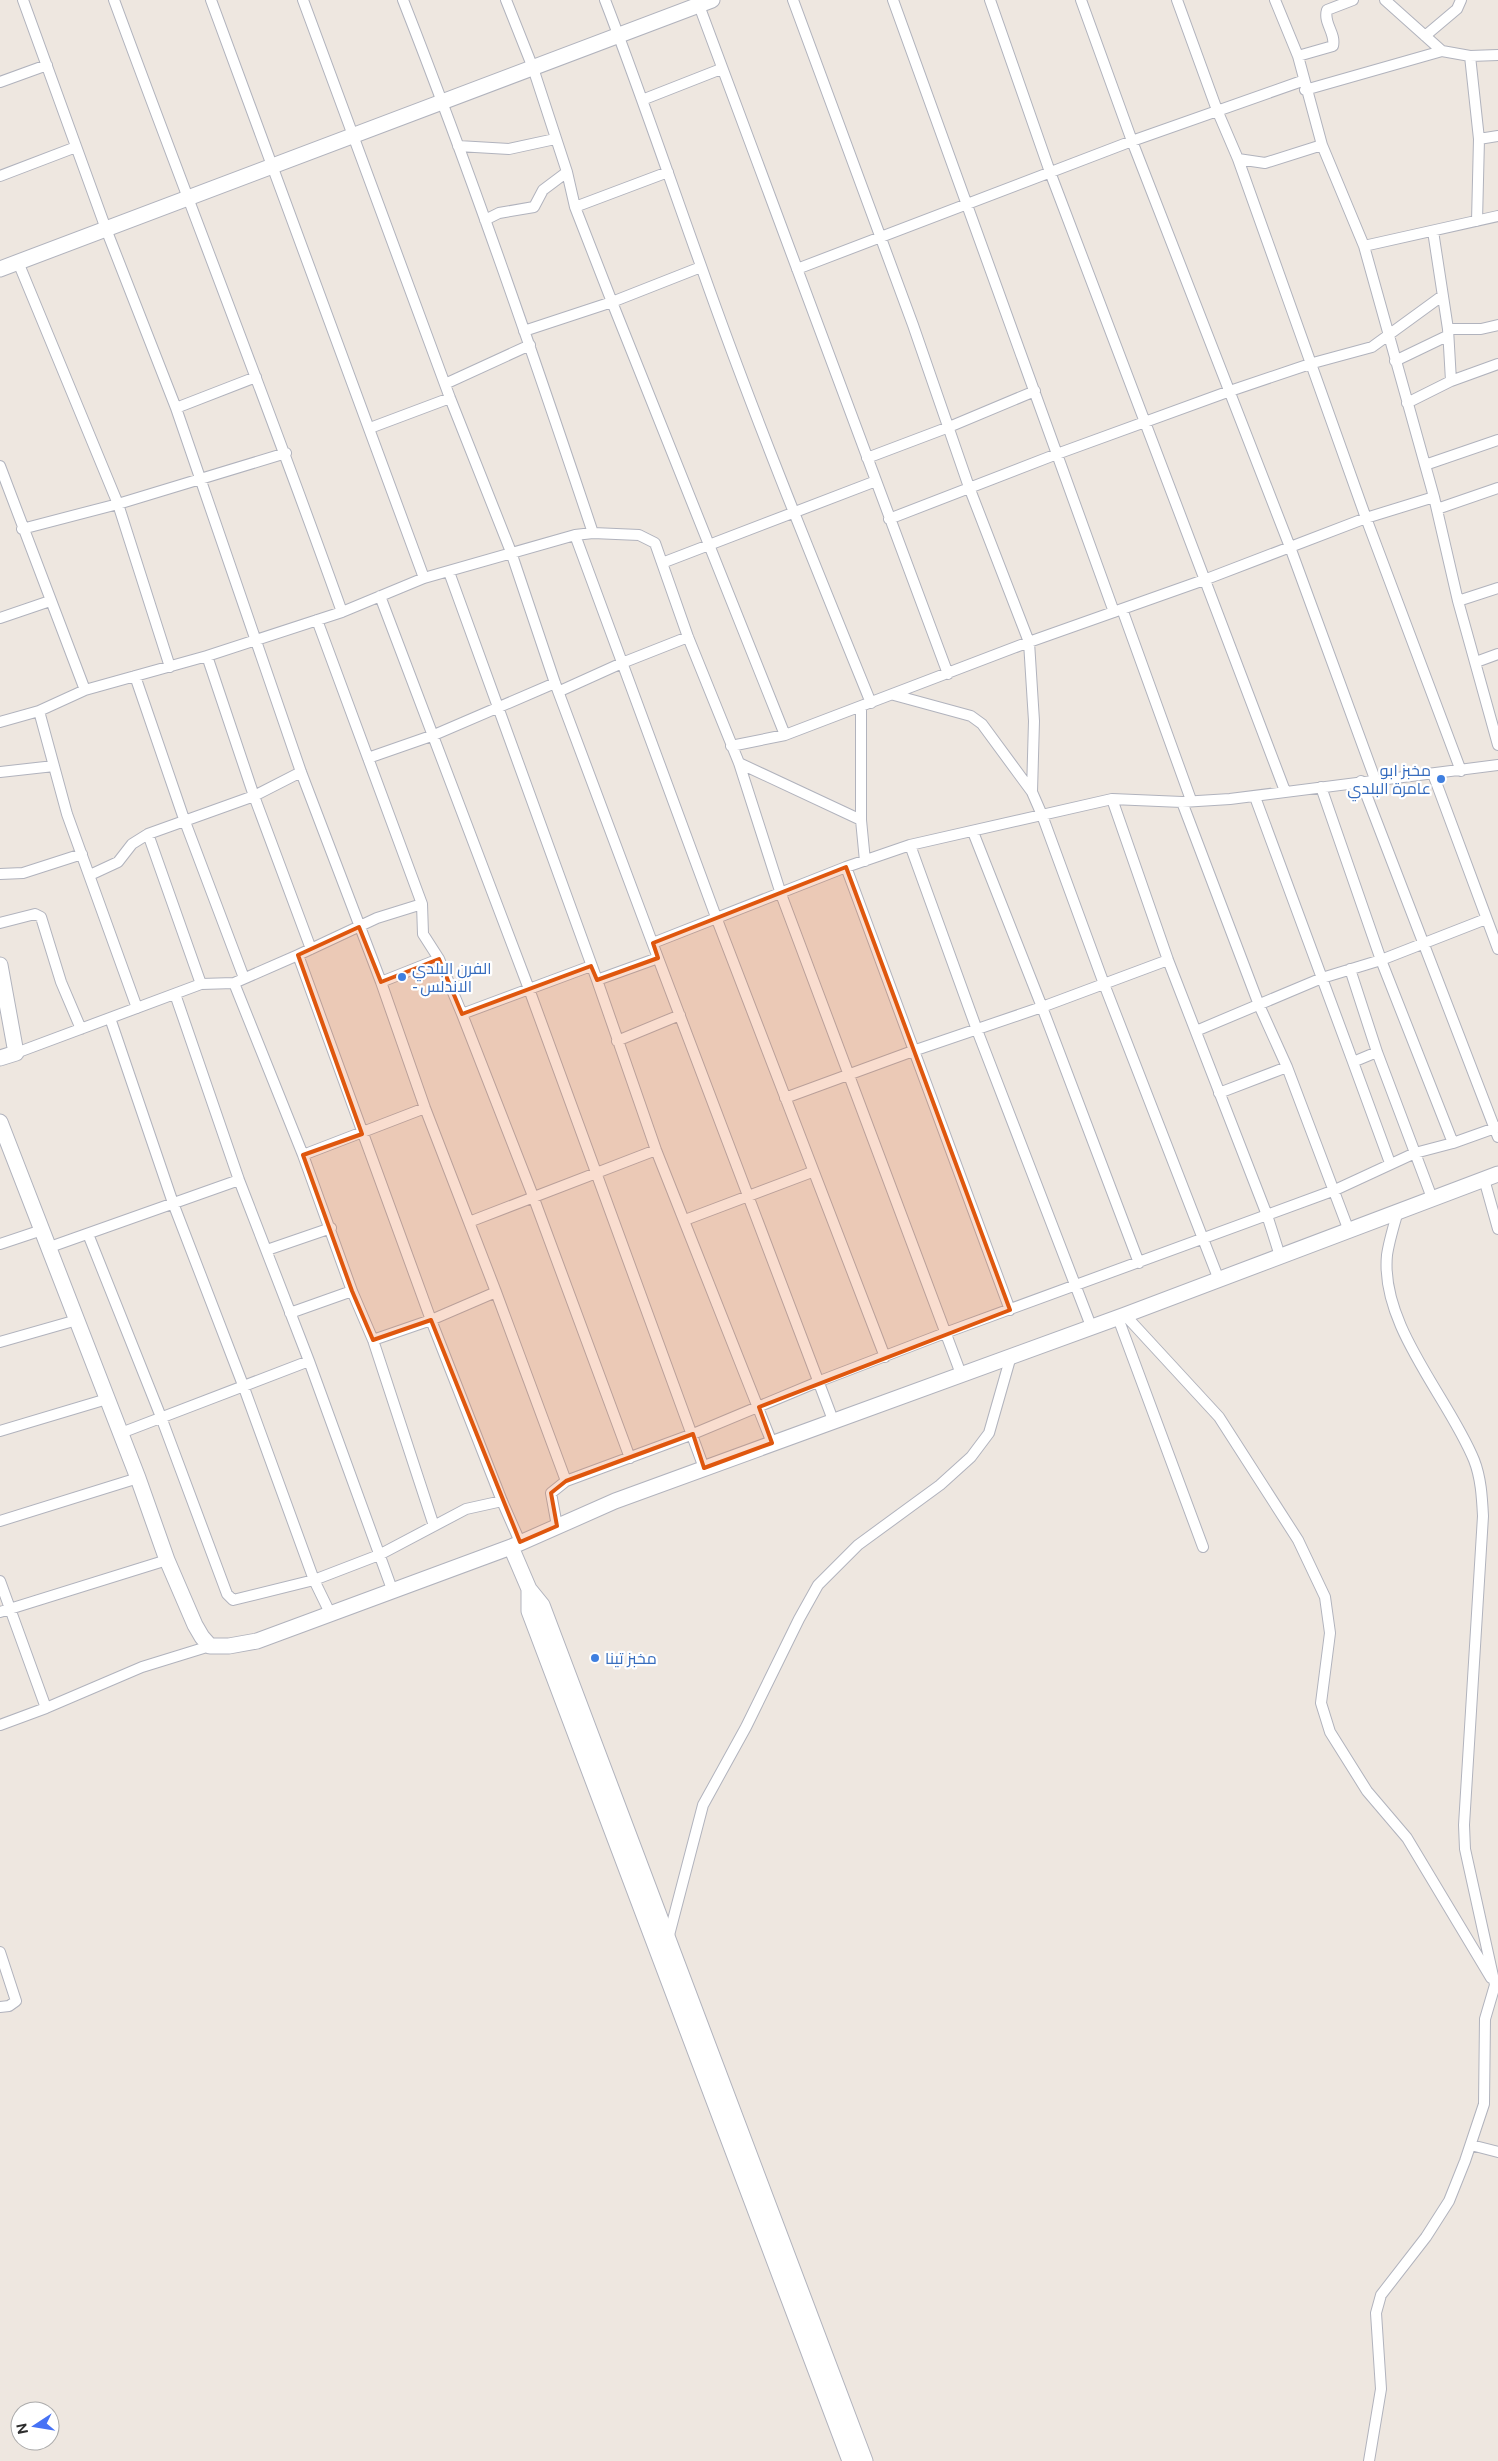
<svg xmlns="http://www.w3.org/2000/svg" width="1498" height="2461" font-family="'Public Sans',Cairo,sans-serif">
<rect width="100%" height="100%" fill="#eee7e0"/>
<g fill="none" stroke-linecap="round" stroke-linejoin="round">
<g stroke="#b1b3bd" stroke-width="12">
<path id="street" d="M23,0L106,229L176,408L301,772L381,982L425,1108L496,1292L566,1481
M114,0C189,204 269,407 342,612
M211,0L424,578
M303,0L450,398L511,552L555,683L658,958L833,1420
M403,0C472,176 533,354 593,533
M506,0L533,68L567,172L575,207L612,302L524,331
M605,0C639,88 669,177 701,266C753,414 812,558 871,703
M697,0L948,674
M793,0L913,325L969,487L1029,642L1034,721L1032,792L1042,815L1104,984L1219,1280
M893,0L1114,612
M990,0L1050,172L1285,791
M1081,0L1132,141L1290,547L1375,779
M1177,0L1217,110L1238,159L1366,518L1461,771
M1275,0L1298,56L1322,145L1364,246L1434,497L1458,601L1498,745
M1385,0L1442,51
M1425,36L1457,9L1461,0
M1298,56L1333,46C1336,33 1323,23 1327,10L1353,0
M1470,56L1479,139L1477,221
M0,82L47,65
M1305,90L1442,51L1470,56L1498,55
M642,100L721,69
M1479,139L1498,136
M458,146L509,149L555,139
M1238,159L1265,163L1322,145
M0,176L76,147
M575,207L668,172
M485,220L499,213L534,207L543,190L567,172
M1433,231L1448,329L1451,381
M1364,246L1498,216
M18,262L118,504L170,667
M701,267L612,302L785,735
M797,269L1132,141L1302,81
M1448,329H1481L1498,325
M1395,361L1447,336
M445,384L530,345
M1407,403L1451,381L1498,364
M176,408L256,377
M370,428L450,398
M867,458L949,427L1035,391
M1425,465L1498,440
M0,466L85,690
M1437,509L1498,488
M889,519L1057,454L1230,391L1313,363L1372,347L1442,296
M22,529L118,504L286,453
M575,535L716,917L885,1357
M662,563L876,481
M449,572L597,980L656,1150L772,1443
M380,596L529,989L704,1468
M1458,601L1498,588
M1122,609L1191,800
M0,618L50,601
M317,620L422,904L423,934L439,959L462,1014L533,1196L630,1458
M207,656L254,796L311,949
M1476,662L1498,654
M135,676L184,819L244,978
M560,691L622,663L688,637
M894,695L971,716L982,724L1032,792
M861,707V820L865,861
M39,711L67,814L137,1008
M0,722L39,711L85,690L207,656L342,612L424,578L575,535L593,533L639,535L655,543L688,637L739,763L781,894L961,1374
M731,746L785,735L1029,642L1204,580L1366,518L1434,497
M368,758L434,735L555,683
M739,763L861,820
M0,772L54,766
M1433,774L1498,949
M1361,781L1498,1137
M1321,787L1381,960L1453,1143L1498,1127
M1255,797L1353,1062
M1112,799L1168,960L1267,1215L1280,1256
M1182,802L1259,1005L1287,1067L1349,1231
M973,832L1042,1007L1139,1263
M148,834L201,984
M910,845L977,1030L1091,1326
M846,867L1010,1310
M0,874L23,873L82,854
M90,875L118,862L132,844L148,834L254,796L301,772
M0,923L35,914L41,917L61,982L81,1029
M653,943L846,867L910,845L1112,799L1182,802L1230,799L1498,765
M298,955L431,1320L502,1501L520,1542
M1350,969L1377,1052L1432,1198
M597,980L658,958
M381,982L439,959
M234,983L303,1155L352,1291L373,1340L434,1526
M175,994L239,1180L309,1361L393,1592
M462,1014L591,966
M110,1018L173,1203L243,1385L314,1580L331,1615
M1196,1031L1322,978L1381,960L1486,919
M617,1041L680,1015
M1377,1052L1353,1062L1390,1163
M16,1053L201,984L234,983L298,955L377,918L422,904
M1219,1093L1287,1067
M785,1098L913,1051L1042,1007L1168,960
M303,1155L425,1108
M1484,1179L1498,1229
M685,1220L812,1172
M469,1222L656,1150
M88,1234L161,1417L227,1594L233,1600L314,1580L379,1555L466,1509L502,1501
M0,1244L42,1230
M50,1247L239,1180
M267,1250L331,1228
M290,1313L352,1291
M1125,1315L1219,1417L1298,1540L1325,1597L1330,1633L1321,1703L1330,1732L1367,1791L1407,1838L1491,1978
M1118,1318L1203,1547
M373,1340L431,1320L496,1292
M0,1342L77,1320
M0,1431L107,1399
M121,1433L309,1361
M0,1521L138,1478
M557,1526L551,1493L566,1481L693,1434L820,1381L945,1333L1335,1190L1415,1153L1453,1143
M0,1581L46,1708
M0,1612L167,1560
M0,1725L46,1708L142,1667L210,1646
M668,1939L703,1805L746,1727L799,1619L818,1585L858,1545L940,1485L971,1457L989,1433L1011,1356
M0,1952L16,2001L9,2006L0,2007
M1471,2145L1498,2152
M1369,2461L1381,2389L1376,2313L1381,2295L1426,2237L1449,2201L1465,2161L1484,2104L1485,2019L1495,1985L1465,1849L1464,1825L1483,1516C1482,1497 1481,1478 1474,1460C1449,1398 1380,1326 1387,1255C1389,1241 1394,1225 1398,1211"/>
</g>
<g stroke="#b1b3bd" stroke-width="17">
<path id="secondary" d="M0,269L712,0
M0,965L16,1053L0,1058
M0,1122L138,1478L167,1560L195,1625L202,1637L210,1646H229L257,1641L511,1547L529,1589L542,1605L865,2461
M511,1547L615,1501L1125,1315L1498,1174
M529,1589V1611L850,2461"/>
</g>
<use href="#street" stroke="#fff" stroke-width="10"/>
<use href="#secondary" stroke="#fff" stroke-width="15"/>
</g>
<path fill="#df570e" fill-opacity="0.2" stroke="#df570e" stroke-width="4" stroke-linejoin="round" d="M846,867L1010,1310L759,1407L772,1443L704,1468L693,1434L566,1481L551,1493L557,1526L520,1542L431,1320L373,1340L352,1291L303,1155L362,1134L298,955L359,927L381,982L439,959L462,1014L591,966L597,980L658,958L653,943Z"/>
<g fill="#3f7fe0" stroke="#fff" stroke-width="2">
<circle cx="1441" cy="779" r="5"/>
<circle cx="402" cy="977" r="5"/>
<circle cx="595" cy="1658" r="5"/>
</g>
<g text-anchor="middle" stroke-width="4.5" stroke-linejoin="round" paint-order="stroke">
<g font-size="16" fill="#366cbe" stroke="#fff" text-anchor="start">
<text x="1431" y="776" text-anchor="end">مخبز ابو<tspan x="1431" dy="18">عامرة البلدي</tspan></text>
<text x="412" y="974">الفرن البلدي<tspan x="412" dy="18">- الاندلس</tspan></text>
<text x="605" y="1664">مخبز تينا</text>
</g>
</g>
<g transform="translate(35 2426) rotate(258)"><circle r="24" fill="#ffffff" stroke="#ababab"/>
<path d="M0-4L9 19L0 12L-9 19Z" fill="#4672f5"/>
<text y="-8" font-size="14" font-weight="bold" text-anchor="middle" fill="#2d2d2d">N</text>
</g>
</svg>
